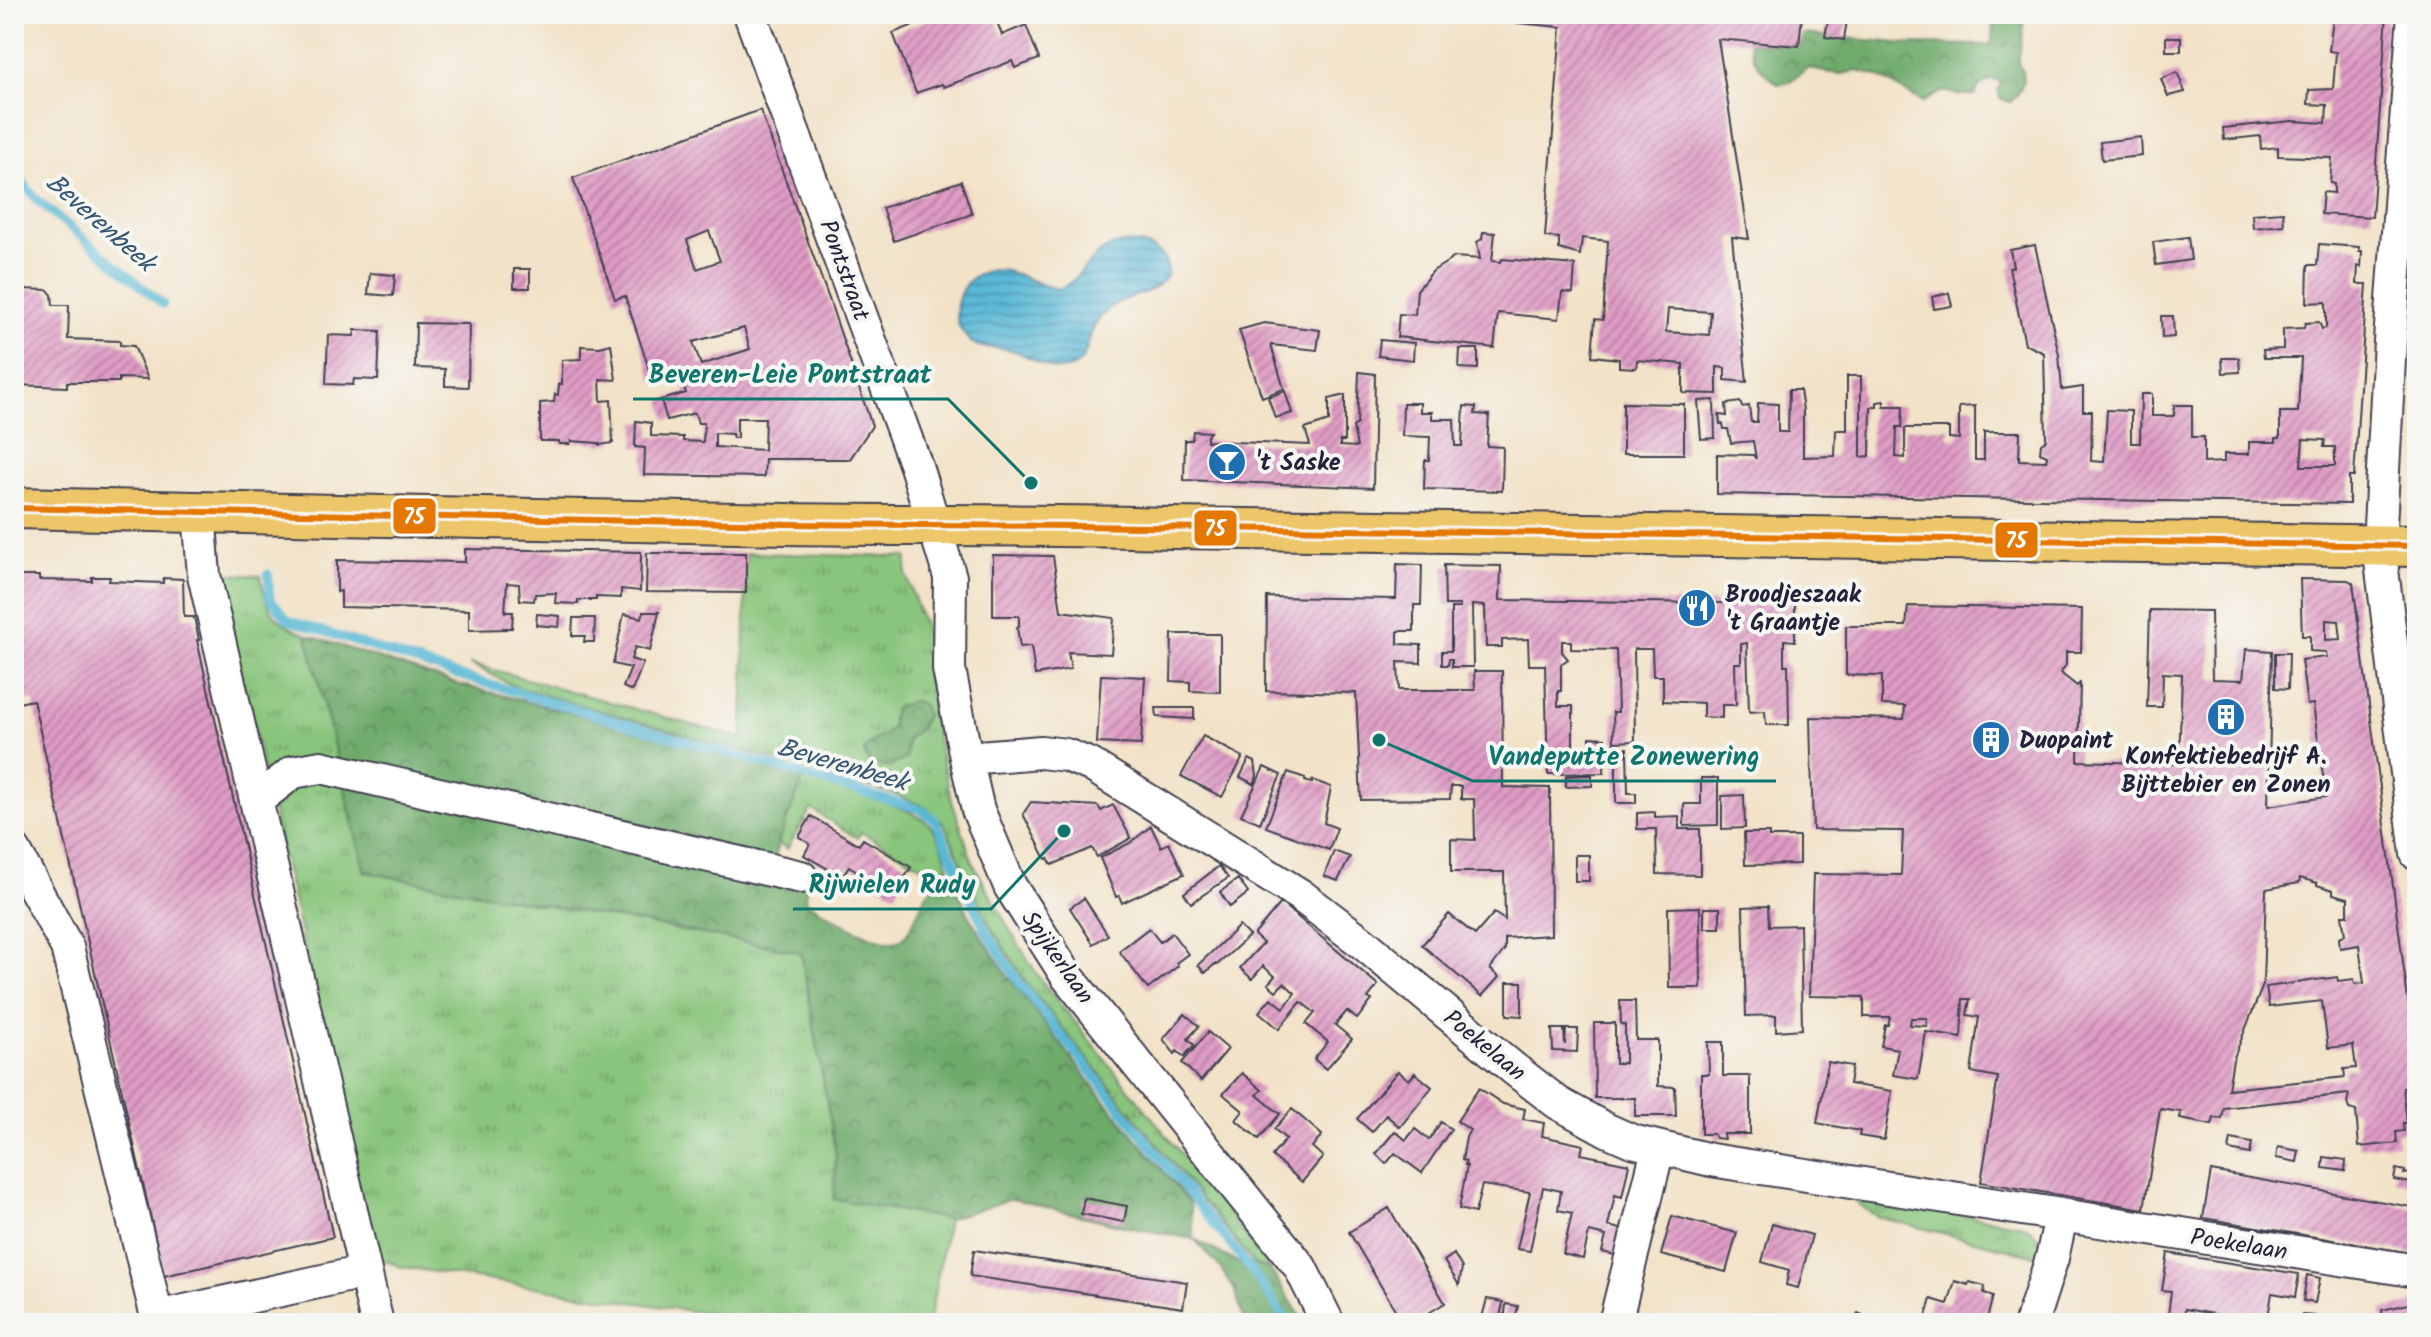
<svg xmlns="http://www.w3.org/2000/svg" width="2431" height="1337" font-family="Kalam,sans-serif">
<defs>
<pattern id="grass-tufts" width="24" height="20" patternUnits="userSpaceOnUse" patternTransform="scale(2)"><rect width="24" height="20" fill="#89c57b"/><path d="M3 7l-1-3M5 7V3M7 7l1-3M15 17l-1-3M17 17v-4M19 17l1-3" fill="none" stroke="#70a066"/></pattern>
<pattern id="forest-crowns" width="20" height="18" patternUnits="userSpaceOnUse" patternTransform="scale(2)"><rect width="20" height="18" fill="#6eaa6b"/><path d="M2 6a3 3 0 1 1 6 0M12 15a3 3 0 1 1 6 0" fill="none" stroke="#5a8a59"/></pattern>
<pattern id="water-rules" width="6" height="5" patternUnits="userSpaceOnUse" patternTransform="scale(2)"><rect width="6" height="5" fill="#58b8d6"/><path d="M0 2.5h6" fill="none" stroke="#4895af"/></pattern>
<pattern id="building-hatch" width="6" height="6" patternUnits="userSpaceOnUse" patternTransform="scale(2)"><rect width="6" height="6" fill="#df9bc4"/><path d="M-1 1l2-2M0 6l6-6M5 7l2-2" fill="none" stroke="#b47ea0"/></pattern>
</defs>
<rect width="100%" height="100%" fill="#f6f6f2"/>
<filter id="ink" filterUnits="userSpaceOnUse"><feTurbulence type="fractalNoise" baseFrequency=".0125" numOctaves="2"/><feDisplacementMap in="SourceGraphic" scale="16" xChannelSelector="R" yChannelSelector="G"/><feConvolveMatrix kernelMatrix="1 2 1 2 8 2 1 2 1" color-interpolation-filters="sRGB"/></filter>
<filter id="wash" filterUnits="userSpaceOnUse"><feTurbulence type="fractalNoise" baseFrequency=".006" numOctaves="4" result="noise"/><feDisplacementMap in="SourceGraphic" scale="32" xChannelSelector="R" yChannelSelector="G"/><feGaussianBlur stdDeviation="1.8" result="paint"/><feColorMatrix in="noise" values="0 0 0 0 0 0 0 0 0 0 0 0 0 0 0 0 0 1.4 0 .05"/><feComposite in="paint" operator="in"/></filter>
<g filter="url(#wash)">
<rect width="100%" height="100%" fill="#f2e2c7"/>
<path fill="url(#grass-tufts)" stroke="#56745b" stroke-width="2" d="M746,553L907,557L906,574L927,635L932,717L951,798L973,863L1009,929L1040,979L1214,1194L1270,1269L1254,1264L1026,983L990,926L944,824L924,806L891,793L516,687L469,663L743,739Z
M218,573L261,576C266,610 275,623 307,635L365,872L801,952L836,1154L834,1199L948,1219L929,1323H770L402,1267L375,1257Z
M803,779C832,787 907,804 928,823C940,834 944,853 949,868L938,881L918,864L861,832L857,838L811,809L787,849L778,843Z
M1848,1196L2023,1225C2039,1233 2040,1241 2040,1257L1877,1217Z"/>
<path fill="url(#forest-crowns)" stroke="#486653" stroke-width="2" d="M1993,14H2026L2018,63C2027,77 2023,92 2010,102L2000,98L1998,91L2001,82L1992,79L1979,86L1974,95H1959L1943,91L1923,102L1878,76L1856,71L1842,74L1824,72L1809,68L1787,83L1778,84C1763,72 1752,62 1749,42L1799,46L1804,34L1908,44L1987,45L1992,42Z
M307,635L457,684L592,718L803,779L778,843L772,875L807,884L806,901C823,911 883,951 900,940C913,932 919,904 928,892C935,883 942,876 949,868L970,918L1007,975L1106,1102L1190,1203L1194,1239L1240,1264H1254L1270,1269L1305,1323H1245L1235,1291L1219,1266L1194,1239L1128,1227L1012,1199L948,1219L834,1199L836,1154L801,952L365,872Z
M914,701L923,705L926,715L920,728L907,739L906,758L890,767C877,765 866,765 864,751C871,738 884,738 892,727V716L896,707Z"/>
<path fill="url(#water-rules)" stroke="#3d6d88" stroke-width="2" d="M1122,243C1144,242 1170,249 1167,275C1154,297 1127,293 1110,308C1104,313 1098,320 1094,327C1086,341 1089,361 1071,368C1048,376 1029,352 1007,349C994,347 977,350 967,338C944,314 961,271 995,270C1017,269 1037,287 1059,289C1087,277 1086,251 1122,243Z"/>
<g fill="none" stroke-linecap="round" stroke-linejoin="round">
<path stroke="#58b8d6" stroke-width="9" d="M14,171L37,200L163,304
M268,574L270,598L288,620L454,674L920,809L935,820L986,931L1020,984L1255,1275L1288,1323"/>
</g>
<g id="blocks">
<path fill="url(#building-hatch)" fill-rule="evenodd" d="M942,14L945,19L959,14H994L1002,35L1026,25L1039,59L1015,68L1012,61L944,87L942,84L916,93L893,33Z
M1475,14H1802L1799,46L1718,39L1749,239L1732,237L1747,382L1725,380V368L1717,367V394L1683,393V364L1637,360L1636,368L1619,367V359L1592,356L1595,319L1603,320L1608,241L1582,238L1580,255L1559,249V238L1545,237L1561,27L1474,19ZM1668,309L1711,312L1709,335L1666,332Z
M1829,14H1838L1837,18L1847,20L1844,40L1825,37Z
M2312,14H2387L2372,217L2321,214L2323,192L2334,193V184L2330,183L2332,158L2278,156V147L2261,149L2260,136L2224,140L2223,128L2292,121L2326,123L2327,105L2308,104L2309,90L2333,89L2336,52L2329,51L2333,18L2312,16Z
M2166,37H2181V51H2166Z
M2177,72L2185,92L2168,96L2161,79Z
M760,110L829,299L872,426L850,459H765L764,477L644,475L645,448L635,447L636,421L651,423V436L683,437V441L703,442L704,423H698L695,413L667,420L661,400L686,393L679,372L653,381L625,296L615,299L573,178ZM709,231L720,261L697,269L687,240ZM744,328L750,349L701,365L693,342ZM737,418H765L764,450L715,447V433L732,434L733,438H737Z
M2141,137L2142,156L2102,160L2100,142Z
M961,181L972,214L894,241L882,208Z
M2283,212L2284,225L2253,228L2252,214Z
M1483,232L1495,233L1492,261L1501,262L1502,259L1575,265L1573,293L1562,292L1559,319L1498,313L1494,348L1397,337L1399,314L1415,315L1417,290L1433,271L1455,257L1480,259L1477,242L1482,239Z
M2188,237L2191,260L2156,265L2153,242Z
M2319,244L2359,247V251H2362L2361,267L2358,266L2357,284H2367L2354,477H2349V504L1717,494V454L1753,455L1756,459L1753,441L1731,443L1728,429H1724L1723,424H1720L1719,415L1727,416L1726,404L1740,402L1742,407L1749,406L1751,422H1757L1758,403L1778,404V432H1788L1789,390H1800L1803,410V457L1835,456L1836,430H1847V376H1861V457L1870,456L1871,407H1877V402L1884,401V406H1903L1902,427H1897L1896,457L1905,458V428H1949V438L1959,439V407L1975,406V460H1984V432H2020L2019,460L2046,461L2047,455L2040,452L2041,443L2046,440L2044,353L2025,344L2009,268L2013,267L2010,250L2035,245L2059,355L2062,390L2083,387V411H2092L2091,461L2104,462L2107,410L2131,411V443H2140L2141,394H2152V416H2174V405H2192V437H2204V463L2224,462V454H2249V442H2276V438H2280V412H2298L2301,358H2264L2263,350L2283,349V329L2304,328L2305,323L2319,322L2322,329L2326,328V302L2307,303L2308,265H2317ZM2303,439L2325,440L2324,447H2335V466H2301Z
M514,269H530V288H514Z
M370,273L395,275L393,296L368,294Z
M21,289L48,290L52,295L53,305H69L68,339L120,341V345L134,346L148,379L119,378V382H67V387L16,385L17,338H14V304H17V294Z
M1949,293L1952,306L1934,309L1932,297Z
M2161,316H2173L2174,337L2162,338Z
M416,323L469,324L468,387L445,386V369L415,368Z
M1264,323L1320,330L1317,350L1271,345L1284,389L1262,397L1239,330Z
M355,330L380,331L378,380L354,379L353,385L326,384L328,335L354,336Z
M1380,340L1414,343L1413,360L1378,356Z
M611,344L616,380L600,379L601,401L611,400L613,443L600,445L598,443L571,441L570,444H559V441H540V403L554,402L555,394L558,395L559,384H562V360L581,359V346L600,347Z
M1460,349H1478V369L1459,368Z
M2222,358H2239L2240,372L2223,373Z
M1359,372L1375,374L1373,488L1184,480L1185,440H1192L1193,431L1210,432L1207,436V441L1310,445L1305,429L1329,421V399L1345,395V441H1340V446L1357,447L1353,427L1357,424Z
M1285,391L1292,413L1275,418L1268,397Z
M1714,400L1715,438L1701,439L1698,401Z
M1403,403H1420V412H1432V419H1454L1455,446H1462L1464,406L1476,407L1475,414L1489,415L1487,446L1503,447L1502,491L1424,489L1425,460H1429L1430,437L1402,436Z
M1623,403L1684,404V454H1623Z
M465,549L641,552L640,591L621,589V598L596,597V600H578V604L555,603L556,593L535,594L534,601L520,600L519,584L507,583L505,612H513L512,628H504L505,629L469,630V610L341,607V591L337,592V560L465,562Z
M647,553H746V593L646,592Z
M993,555L1053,556L1061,611L1114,618L1111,654L1068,652L1071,669L1035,675L1031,646L1020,647L1017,627L1019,626V616H993Z
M1397,564L1422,565L1421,605H1414V631H1398V644L1421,645V663L1398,662L1399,690H1475L1474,671H1502L1503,787L1550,788L1551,935L1505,938V949L1490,969L1499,977L1482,996L1422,945L1449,914L1475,935L1494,913L1505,920L1504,872H1451V839L1475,840L1474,799H1461V786H1451L1450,799L1361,800L1356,693L1266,691L1267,597L1396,599Z
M1444,565L1501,566L1500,600L1795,604V641L1784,640V665H1788L1789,725H1766L1765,711L1749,712L1747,643L1741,644V663H1735L1736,705H1722V718L1703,717V703L1663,701V676H1653L1652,649H1634L1635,741L1614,742L1613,712H1618L1616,650L1571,649V641H1562V652L1568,659L1561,664V691H1558V706H1573V752L1590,751V737L1605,738L1604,773L1548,774L1545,665H1529L1528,639L1502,640V647H1486L1485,606L1472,605L1473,667H1452V659H1449L1448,665H1442V651H1451V608H1460V605H1445Z
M19,576H39V580L92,581V577H110L109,581L163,583V578L183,579L184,617H194L199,640H197L333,1237L164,1276L33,700L18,703L14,683V596H18Z
M2300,579L2348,580L2353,583L2417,1068V1087L2403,1088L2407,1123H2403L2404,1131L2396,1132L2397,1143L2359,1147L2356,1111L2349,1109L2347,1103L2349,1094L2224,1108L2222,1119L2214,1118L2212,1125L2180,1119L2181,1112L2160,1109L2144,1209L1981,1182L1998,1077L1971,1072L1979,1017L1967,1015L1970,999H1963L1961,1038L1926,1032L1918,1079L1893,1075L1898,1049L1881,1046L1885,1025H1888L1890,1017H1864V997L1809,996L1813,874L1901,875L1903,831L1813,830L1810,717L1904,719L1905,706L1882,705V676L1846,675V626H1906L1908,606L2082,609L2081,652H2066V665L2061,672L2063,675L2077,686L2080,683L2078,761L2179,764L2182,674L2163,673L2162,707H2147L2150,610L2211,611L2212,679L2243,680L2246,649L2272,651L2268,806L2326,797L2313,704L2307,705L2301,660L2327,657L2326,652L2310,651V636H2302ZM2326,620L2339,621L2341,639L2326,640ZM2300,878L2317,883V885L2333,890V894L2348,898V915H2342L2345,935L2339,938L2340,948L2359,945L2364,983L2355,984L2354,979L2338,981L2337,977L2266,987L2269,1007L2322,1001L2328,1048L2353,1045L2356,1068L2344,1069L2345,1077L2228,1089L2233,1060L2263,985L2266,889L2299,883ZM1911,1018H1927V1026L1910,1025Z
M643,612H659L650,651L635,647L631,659L643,663L632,691L623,687L631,668L613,664L624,614L642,618Z
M537,614L560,616L559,627L536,625Z
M573,618H595L594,642H584L585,636H572Z
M1172,634H1220V692L1190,691V682L1171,681Z
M2275,653H2289L2288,689L2275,688Z
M1101,675L1145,677L1141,745L1097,743Z
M1156,708H1194V719L1157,717Z
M1203,736L1243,757L1222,797L1181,776Z
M1616,748H1627L1628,793H1636V803H1616Z
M1249,759L1255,762L1257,776L1254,784L1240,777Z
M1264,767L1281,775L1260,823L1241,815Z
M1288,772L1305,778V781L1308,782L1312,783V780L1331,787L1324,823L1337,828L1329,850L1266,827Z
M1592,775V786L1566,787V776Z
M1701,778H1718V825L1684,826V804H1701Z
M1744,795L1745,828L1722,829V796Z
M1031,802L1098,806L1101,811L1113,805L1131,838L1097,857L1092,848L1052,865L1048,858L1046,859L1023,814Z
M1655,812V817L1679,816V829H1700V875L1657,874L1656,829H1637V813Z
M811,816L859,845L863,839L911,867L895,894L849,866L842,877L804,855L810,844L799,837Z
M1151,826L1161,847L1169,843L1184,874L1122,903L1119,896L1116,897L1100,858L1130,843Z
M1744,833H1769V837H1799V864L1745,865Z
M1334,851L1350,857L1338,881L1324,876Z
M1575,855H1589V881H1575Z
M1219,866L1228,878L1191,903L1184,893Z
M1238,879L1248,893L1230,907L1220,892Z
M1084,898L1108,935L1093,944L1070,908Z
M1281,903L1378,985L1368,998L1372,1000L1357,1019L1347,1011L1335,1025L1352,1039L1326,1069L1314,1059L1328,1042L1306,1024L1315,1013L1301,1002L1279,1029L1259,1012L1271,998L1284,1008L1295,993L1284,983L1276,991L1268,984L1275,976L1263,966L1252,979L1240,968L1263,943L1254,935Z
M1768,906L1769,926L1800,925L1802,1029L1776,1031V1015L1746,1016L1743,907Z
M1700,907L1701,988H1669L1668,908Z
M1704,908H1720V928H1704Z
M1239,926L1249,936L1217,965L1215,964L1205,973L1198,965Z
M1149,928L1160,942L1172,933L1188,954L1176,963L1178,966L1148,989L1119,951Z
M1507,982H1522V1016L1507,1015Z
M1620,1001H1635L1636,1040H1658V1086L1675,1087L1676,1116H1635V1098H1595L1594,1023H1615V1063H1625V1025L1621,1024Z
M1185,1014L1199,1026L1188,1039L1194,1045L1184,1057L1177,1051L1175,1054L1163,1039Z
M1552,1029H1564L1565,1045L1566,1029H1578L1577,1052L1553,1051Z
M1208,1032L1228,1049L1201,1081L1182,1063Z
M1708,1042H1723V1076H1750V1134H1723L1724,1139L1716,1138L1713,1134H1701V1074H1709Z
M1828,1062L1852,1066L1849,1084L1892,1091L1884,1140L1859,1136L1860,1131L1817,1123Z
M1398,1071L1409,1080L1415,1073L1432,1087L1400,1127L1386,1115L1372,1132L1357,1119Z
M1242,1073L1262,1090L1257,1095L1280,1114L1259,1139L1236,1120L1243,1111L1223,1094Z
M1479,1088L1503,1104L1525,1109L1523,1119L1544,1123L1542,1136L1583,1145L1581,1154L1629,1164L1622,1197L1615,1195L1608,1226L1621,1229L1615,1255L1602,1252L1606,1236L1589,1232L1583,1259L1563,1254L1572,1213L1558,1210L1561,1191L1543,1187L1530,1251L1517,1249L1530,1192L1482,1185L1475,1213L1459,1209L1467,1166L1465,1165L1466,1161L1462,1160L1466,1137L1470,1130L1457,1121Z
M1292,1109L1322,1135L1312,1147L1323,1157L1302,1182L1272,1156L1286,1139L1274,1129Z
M1441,1122L1451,1129L1422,1173L1395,1153L1386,1164L1376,1154L1395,1131L1406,1140L1415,1129L1429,1140Z
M2231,1139L2252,1143L2250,1154L2229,1150Z
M2278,1147L2299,1151L2297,1162L2276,1158Z
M2324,1157L2346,1160L2345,1171L2323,1168Z
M2396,1169L2405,1171L2404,1174L2417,1172V1184L2394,1180Z
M2211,1171L2417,1208V1254L2203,1218Z
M1084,1198L1127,1206L1124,1222L1081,1214Z
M1389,1208L1445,1303L1412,1323H1403L1349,1232Z
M1672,1216L1737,1233L1726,1272L1661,1255Z
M1772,1224L1812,1235L1798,1288L1786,1285L1789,1270L1762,1262Z
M974,1250L1187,1282L1183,1308L970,1276Z
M2168,1253L2299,1274L2295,1297L2272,1293L2267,1323H2247L2248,1320L2185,1309L2183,1323H2167L2171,1291L2162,1290Z
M1454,1254L1462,1268L1459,1285L1444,1261Z
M2307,1275L2320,1278L2315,1303L2303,1301Z
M1955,1281L1968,1285L1969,1282L1985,1286L1984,1293L1993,1296L1986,1323H1924L1931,1299L1948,1304Z
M1487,1299L1503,1302L1499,1323H1458L1459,1317L1481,1321Z
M2417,1302V1323H2383L2382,1310Z
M1506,1304L1518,1306L1514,1323H1504Z
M1858,1313L1878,1323H1852Z
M2302,1315L2315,1316V1323H2301Z"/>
</g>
</g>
<g filter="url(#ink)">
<use href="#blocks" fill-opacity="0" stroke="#413f50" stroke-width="2"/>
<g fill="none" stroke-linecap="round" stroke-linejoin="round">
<g stroke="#413f50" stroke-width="36">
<path id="minor" d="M750,14L916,466L950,577L949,669L966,758L978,810L1010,886L1067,976L1300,1267L1328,1323
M2414,14L2390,341L2379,545L2417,854
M199,512L204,575L377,1323
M966,758L1041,752L1066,755L1091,765L1300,895L1363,943L1514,1069L1558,1103L1607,1130L1632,1141L1711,1160L2417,1271
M256,801L293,772L321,767L801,877
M14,850L67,947L157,1317L364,1272
M1615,1323L1658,1149
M2031,1323L2052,1258L2061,1217"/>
</g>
<g stroke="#413f50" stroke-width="44">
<path id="major" d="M14,508C271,513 529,520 786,524C915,526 1044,524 1173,528L2417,546"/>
</g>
<use href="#minor" stroke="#fff" stroke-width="32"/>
<use href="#major" stroke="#ecc669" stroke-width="40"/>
<g stroke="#f6f6f2" stroke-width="12">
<path id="bus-1" d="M14,508L786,524L1076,526L2417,546"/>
</g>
<use href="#bus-1" stroke="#e57803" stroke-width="6"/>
</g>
</g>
<defs>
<g id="bar-disc" transform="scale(2)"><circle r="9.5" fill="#1f6fb2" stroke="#f6f6f2"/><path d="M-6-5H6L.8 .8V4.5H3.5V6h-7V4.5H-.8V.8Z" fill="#fff"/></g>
<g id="restaurant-disc" transform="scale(2)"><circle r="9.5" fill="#1f6fb2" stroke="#f6f6f2"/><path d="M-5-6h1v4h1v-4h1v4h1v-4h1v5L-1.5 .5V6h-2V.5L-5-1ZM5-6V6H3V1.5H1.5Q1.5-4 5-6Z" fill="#fff"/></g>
<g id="building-disc" transform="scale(2)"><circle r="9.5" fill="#1f6fb2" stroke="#f6f6f2"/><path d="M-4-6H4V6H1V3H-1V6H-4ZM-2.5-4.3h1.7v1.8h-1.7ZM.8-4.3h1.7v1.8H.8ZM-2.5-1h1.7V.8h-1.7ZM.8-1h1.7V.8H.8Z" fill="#fff"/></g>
</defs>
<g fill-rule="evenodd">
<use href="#bar-disc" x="1227" y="462"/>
<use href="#restaurant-disc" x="1697" y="608"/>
<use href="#building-disc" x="2226" y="717"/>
<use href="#building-disc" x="1991" y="740"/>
</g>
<g text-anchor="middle" stroke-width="8" stroke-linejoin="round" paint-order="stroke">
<g font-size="24" fill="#22223b" stroke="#f6f6f2">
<text transform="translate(845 270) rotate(70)" y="8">Pontstraat</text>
<text transform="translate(1058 957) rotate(55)" y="8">Spijkerlaan</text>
<text transform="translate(1485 1045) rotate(39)" y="8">Poekelaan</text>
<text transform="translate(2239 1244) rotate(9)" y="8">Poekelaan</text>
</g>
<g font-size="24" font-weight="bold" fill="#22223b" stroke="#f6f6f2" text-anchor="start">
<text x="1255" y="470">'t Saske</text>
<text x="1725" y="602">Broodjeszaak<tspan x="1725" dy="28">'t Graantje</tspan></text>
<text x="2019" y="748">Duopaint</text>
<text x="2226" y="764" text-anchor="middle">Konfektiebedrijf A.<tspan x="2226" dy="28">Bijttebier en Zonen</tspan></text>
</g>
<g font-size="26" font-style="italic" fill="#355671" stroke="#f6f6f2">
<text transform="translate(101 222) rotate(41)" y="9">Beverenbeek</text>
<text transform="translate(843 764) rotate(16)" y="9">Beverenbeek</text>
</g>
</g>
<path fill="none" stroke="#0f766e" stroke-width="3" d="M1031 483L948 399H633M1379 740L1473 781H1776M1064 831L991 909H793"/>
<g fill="#0f766e" stroke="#f6f6f2" stroke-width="3">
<circle cx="1031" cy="483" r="8"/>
<circle cx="1379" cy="740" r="8"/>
<circle cx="1064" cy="831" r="8"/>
</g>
<g font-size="26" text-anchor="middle" font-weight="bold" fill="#0f766e" stroke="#f6f6f2" stroke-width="8" stroke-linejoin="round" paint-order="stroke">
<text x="790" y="383">Beveren-Leie Pontstraat</text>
<text x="1624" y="765">Vandeputte Zonewering</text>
<text x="892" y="893">Rijwielen Rudy</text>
</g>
<g stroke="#f6f6f2" stroke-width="3">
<rect x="392" y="497" width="45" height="38" rx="8" fill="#e57803"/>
<rect x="1193" y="509" width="45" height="38" rx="8" fill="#e57803"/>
<rect x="1994" y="521" width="45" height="38" rx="8" fill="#e57803"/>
</g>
<g font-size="22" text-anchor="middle" font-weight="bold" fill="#fff">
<text x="414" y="524">75</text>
<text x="1215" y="536">75</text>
<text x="2016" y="548">75</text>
</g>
<rect width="2431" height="1337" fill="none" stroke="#f6f6f2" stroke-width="48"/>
</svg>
